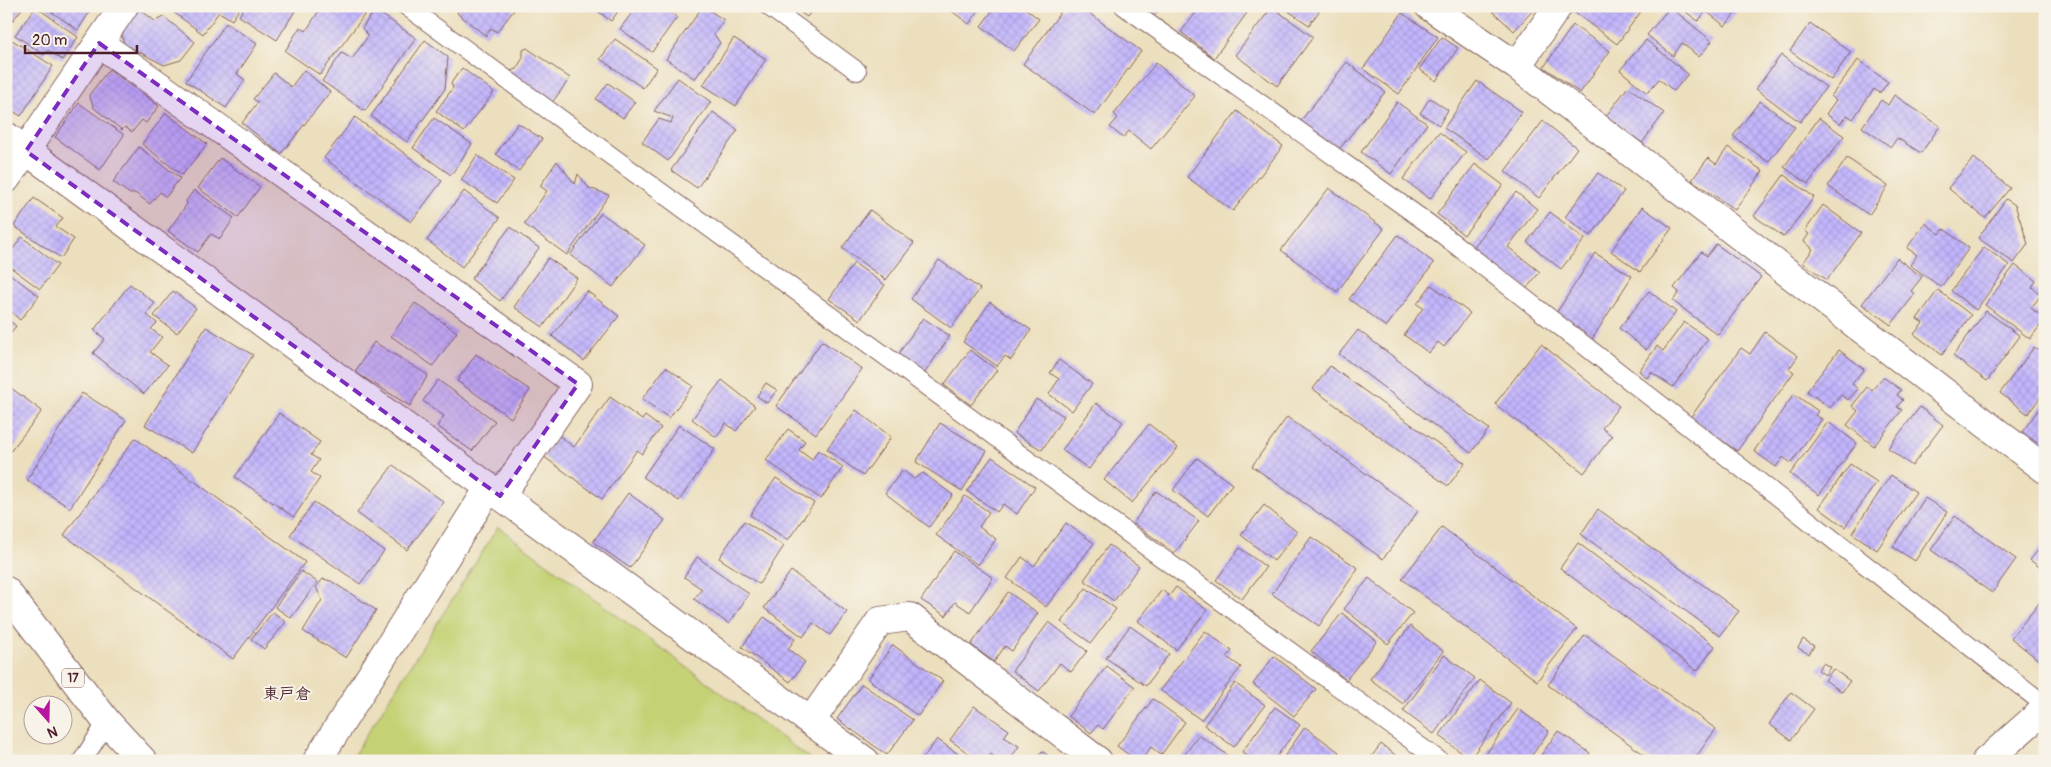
<svg xmlns="http://www.w3.org/2000/svg" width="2051" height="767" font-family="Pangolin,'Klee One',sans-serif">
<defs>
<pattern id="building-cross-hatch" width="8" height="8" patternUnits="userSpaceOnUse" patternTransform="scale(1.25)"><rect width="8" height="8" fill="#c2b5fd"/><path d="M0 0l8 8M0 8l8-8" fill="none" stroke="#a89bd9"/></pattern>
</defs>
<rect width="100%" height="100%" fill="#f7f3e8"/>
<filter id="ink" filterUnits="userSpaceOnUse"><feTurbulence type="fractalNoise" baseFrequency=".02" numOctaves="2"/><feDisplacementMap in="SourceGraphic" scale="10" xChannelSelector="R" yChannelSelector="G"/><feConvolveMatrix kernelMatrix="1 2 1 2 8 2 1 2 1" color-interpolation-filters="sRGB"/></filter>
<filter id="wash" filterUnits="userSpaceOnUse"><feTurbulence type="fractalNoise" baseFrequency=".0096" numOctaves="4" result="noise"/><feDisplacementMap in="SourceGraphic" scale="20" xChannelSelector="R" yChannelSelector="G"/><feGaussianBlur stdDeviation="1.12" result="paint"/><feColorMatrix in="noise" values="0 0 0 0 0 0 0 0 0 0 0 0 0 0 0 0 0 1.4 0 .05"/><feComposite in="paint" operator="in"/></filter>
<g filter="url(#wash)">
<rect width="100%" height="100%" fill="#ecdfbd"/>
<path fill="#c4d274" stroke="#877850" d="M498,527L813,761H350Z"/>
<g id="blocks">
<path fill="url(#building-cross-hatch)" d="M6,6H24L6,29Z
M43,6H92L93,7L78,30Z
M165,6L211,7L241,6L232,20L219,12L203,34Z
M245,6H298L277,40L239,16Z
M322,6H371L320,75L285,51L300,27L306,31Z
M462,6H517L497,32L491,28L486,36L457,13Z
M591,6H622L611,21Z
M637,6H661L677,17L652,52L620,29Z
M703,6L724,20L714,34L720,43L695,79L666,59Z
M791,6H815L807,17Z
M945,6H982L969,24Z
M996,6H1022L1039,19L1014,51L981,26Z
M1065,6H1079L1141,51L1095,115L1023,64Z
M1133,6H1162L1151,20Z
M1201,6H1238L1247,13L1214,58L1181,32Z
M1281,6H1323L1309,25Z
M1487,6H1537L1514,31Z
M1574,6H1645L1617,44L1571,10Z
M1678,6H1736L1739,9L1725,26L1706,11L1698,21Z
M36,7L78,37L62,60L48,50L44,55L15,35Z
M1272,7L1313,37L1277,86L1235,55Z
M1670,7L1712,41L1699,57L1682,43L1673,56L1647,35Z
M138,8L155,21L164,17L195,42L181,60L164,65L124,44L121,31Z
M375,10L416,38L365,111L322,81L342,53L352,59L368,36L362,28Z
M1402,13L1438,37L1399,94L1363,69Z
M226,23L257,44L237,74L245,80L226,108L186,81Z
M1810,23L1851,52L1831,80L1790,51Z
M1573,25L1610,51L1580,93L1544,67Z
M1442,37L1458,48L1436,81L1419,69Z
M734,38L766,59L736,106L703,85Z
M615,39L657,68L643,88L600,59Z
M12,40L53,66L21,116L6,107V50Z
M425,40L448,57L445,89L407,142L371,116Z
M1646,40L1688,74L1674,91L1659,79L1647,93L1620,70Z
M527,48L570,78L551,104L506,73L516,69L523,58V50Z
M1781,55L1826,87L1800,122L1756,89Z
M1858,60L1888,82L1880,93L1874,89L1853,119L1847,115L1840,124L1826,114L1836,100L1831,96Z
M1347,62L1385,92L1337,152L1299,123Z
M1156,63L1195,96L1151,149L1129,131L1123,138L1110,127L1118,118L1114,114Z
M462,68L494,92L464,132L436,111L453,88L451,83Z
M109,69L159,106L146,123L142,120L132,132L125,127L122,130L94,108L89,95Z
M304,70L330,92L281,154L242,123L258,102L253,99L274,73L291,87Z
M678,78L711,102L668,161L642,142L659,119L671,123L673,118L654,111Z
M1477,81L1522,112L1489,159L1444,128Z
M608,83L635,102L623,118L596,99Z
M1628,87L1664,113L1642,143L1606,116Z
M1894,95L1940,126L1921,153L1897,138L1891,147L1862,127L1881,100L1888,105Z
M1430,98L1448,110L1439,125L1420,113Z
M1760,101L1795,127L1768,162L1733,136Z
M1397,102L1427,124L1391,174L1361,152Z
M79,103L124,135L100,170L55,137Z
M1237,111L1283,146L1233,211L1187,177Z
M713,112L738,130L697,188L671,170Z
M166,113L207,144L182,175L142,144Z
M355,117L442,181L411,222L324,158Z
M434,118L472,144L451,175L413,148Z
M1819,118L1844,136L1808,184L1784,167Z
M1543,121L1577,148L1539,198L1505,171Z
M518,123L542,139L519,171L496,154Z
M1439,132L1466,152L1430,199L1403,179Z
M139,147L180,178L166,197L160,192L150,204L135,193L130,194L113,182Z
M1728,147L1763,171L1735,210L1692,180L1708,158L1716,164Z
M477,155L514,180L497,203L461,180Z
M220,158L260,187L238,217L198,188Z
M1847,158L1888,186L1869,215L1828,186Z
M1974,158L2010,188L1985,218L1948,188Z
M557,161L575,184L578,174L589,188L609,195L567,255L524,224L547,191L540,186Z
M1475,164L1503,185L1464,235L1437,214Z
M1598,173L1624,191L1591,236L1565,217Z
M1784,175L1814,197L1784,237L1754,216Z
M1329,188L1384,229L1337,292L1281,250Z
M194,190L234,218L220,239L211,234L198,252L168,231L187,204L186,201Z
M464,191L500,218L462,267L427,240Z
M1516,192L1537,209L1508,247L1540,272L1525,290L1472,249Z
M34,198L63,218L56,227L74,239L61,258L14,226Z
M2006,199L2015,205L2028,244L2014,263L1978,238Z
M1823,205L1861,233L1827,280L1803,263L1813,249L1804,241L1809,234L1805,231Z
M1642,207L1672,228L1640,272L1611,251Z
M870,210L914,243L886,280L842,248Z
M1550,212L1585,239L1561,269L1527,242Z
M601,213L645,245L613,287L570,255Z
M1925,223L1940,234L1944,229L1969,248L1941,287L1910,265L1917,255L1907,248Z
M510,227L539,248L500,301L471,279Z
M1398,235L1434,263L1386,327L1349,299Z
M22,237L58,265L40,289L6,264V258Z
M1716,244L1761,277L1718,335L1673,301L1679,292L1674,288L1701,252L1707,256Z
M1984,247L2009,265L1976,310L1951,291Z
M1595,253L1632,276L1592,339L1555,315Z
M548,258L577,278L543,327L514,307Z
M1897,258L1922,277L1911,291L1915,294L1891,325L1862,304Z
M939,260L980,289L951,328L911,299Z
M854,263L885,285L860,320L829,299Z
M2015,265L2036,281L2032,287L2041,295L2031,308L2045,319L2030,339L1985,305Z
M6,271L39,296L20,320L11,312L9,315L6,313Z
M130,284L155,303L146,314L157,323L151,329L162,337L150,352L168,365L144,394L93,353L105,339L94,330Z
M1431,285L1470,313L1444,347L1438,342L1429,353L1404,335L1423,308L1417,304Z
M1938,290L1971,315L1942,355L1914,334L1923,323L1917,319Z
M173,291L196,308L177,333L154,316Z
M587,291L619,316L584,361L552,336Z
M1649,291L1676,312L1646,350L1619,328Z
M990,302L1031,330L1011,360L1005,356L997,366L963,342Z
M415,303L457,332L433,366L391,336Z
M1986,311L2020,336L1987,381L1953,356Z
M6,318L16,326L6,339Z
M923,318L950,336L924,374L897,356Z
M1684,322L1708,339L1673,387L1651,372L1647,378L1639,371L1657,346L1663,351Z
M206,327L253,355L192,453L145,425Z
M1358,330L1489,429L1471,453L1339,354Z
M1765,332L1798,356L1789,369L1794,372L1737,451L1690,418L1741,348L1750,354Z
M822,341L862,369L816,434L776,406Z
M374,342L428,375L410,406L355,372Z
M1541,344L1619,406L1602,428L1612,436L1584,473L1495,404Z
M2034,347L2045,355V391L2028,414L2000,393Z
M970,350L997,370L971,405L944,385Z
M1839,350L1864,369L1852,384L1858,389L1848,400L1841,395L1830,408L1807,391Z
M476,354L530,390L511,418L457,381Z
M1059,360L1092,384L1072,411L1049,394L1059,379L1050,373Z
M1330,366L1465,463L1448,486L1313,389Z
M666,367L693,386L669,418L642,399Z
M1883,377L1901,390L1897,395L1903,400L1897,407L1902,410L1874,446L1847,425L1858,411L1852,406L1867,387L1872,390Z
M438,380L495,421L472,451L437,426L444,416L423,401Z
M722,380L755,406L736,431L726,423L716,437L692,419Z
M766,383L777,390L767,403L757,396Z
M7,385L42,411L6,457V386Z
M82,393L126,420L70,508L27,480Z
M1794,394L1818,411L1815,415L1822,419L1791,463L1783,457L1776,467L1754,451Z
M610,397L642,420L645,416L661,428L642,454L637,450L602,499L543,456L558,435L574,447Z
M1036,399L1064,416L1042,450L1014,433Z
M2045,401V448L2022,432Z
M1096,403L1123,422L1089,469L1062,450Z
M1920,407L1943,425L1912,466L1888,448Z
M856,410L891,437L863,476L827,449Z
M279,413L320,442L311,455L319,460L311,472L320,478L294,517L235,477Z
M1287,417L1418,511L1383,559L1252,466Z
M1828,422L1857,443L1819,495L1790,474Z
M940,423L987,451L962,491L916,462Z
M1149,424L1178,448L1132,503L1104,480Z
M679,425L715,449L679,501L643,477Z
M788,429L805,441L799,450L812,460L818,450L843,467L821,499L766,460Z
M135,438L305,562L233,659L64,535Z
M992,457L1035,487L1017,514L1003,504L997,512L967,491Z
M1197,458L1232,484L1208,516L1173,490Z
M1850,464L1877,482L1845,527L1819,508Z
M393,465L444,502L407,550L357,513Z
M903,470L914,479L923,473L953,495L929,527L885,493Z
M1891,475L1916,492L1877,550L1852,533Z
M776,478L814,503L788,540L750,515Z
M1156,491L1199,521L1175,553L1133,523Z
M628,493L665,520L630,568L593,542Z
M965,496L989,512L979,527L996,539L978,565L936,535Z
M1925,498L1947,512L1915,561L1893,547Z
M314,502L384,551L360,584L290,535Z
M1264,505L1297,532L1274,561L1241,535Z
M1598,509L1739,611L1720,636L1581,534Z
M1955,516L2016,559L1992,593L1931,550Z
M744,521L784,546L759,584L719,558Z
M1066,523L1094,543L1046,607L1007,578L1022,557L1034,566Z
M1442,527L1577,629L1537,681L1402,579Z
M1311,537L1358,568L1319,626L1272,594Z
M2045,542V571L2030,560Z
M1578,543L1715,646L1697,671L1560,568Z
M1109,545L1139,566L1114,601L1084,580Z
M1240,548L1266,567L1242,599L1216,580Z
M954,551L993,578L970,612L955,602L946,616L921,600Z
M697,557L749,594L729,624L694,599L702,589L684,577Z
M301,571L317,582L291,618L275,607Z
M791,571L847,612L830,635L813,623L803,637L764,608Z
M1369,578L1413,613L1388,644L1344,609Z
M323,579L331,581L376,610L346,658L303,631L322,600L316,587Z
M1176,587L1207,610L1176,650L1138,621L1162,590L1169,596Z
M1086,588L1116,609L1091,643L1061,622Z
M1008,592L1038,613L1012,651L1005,646L994,662L971,645Z
M2045,596V665L2011,638Z
M273,612L286,622L264,649L251,639Z
M1342,613L1377,641L1346,680L1311,651Z
M764,617L795,639L788,649L805,662L790,682L742,647Z
M1049,622L1087,651L1071,672L1060,663L1039,691L1012,671Z
M1130,626L1169,654L1146,686L1106,658Z
M1410,626L1443,651L1403,704L1370,679Z
M1205,631L1232,651L1227,657L1241,667L1201,720L1160,690Z
M1585,635L1716,729L1693,761H1653L1548,685Z
M1803,639L1814,646L1809,654L1798,648Z
M893,645L943,681L918,716L868,679Z
M1444,655L1475,678L1434,734L1403,711Z
M1274,656L1316,689L1294,716L1253,684Z
M1823,663L1830,667L1825,675L1818,670Z
M1107,666L1135,687L1103,729L1098,725L1091,733L1068,716Z
M1833,669L1850,681L1842,692L1825,680Z
M1480,680L1511,703L1470,759L1439,736Z
M1235,683L1265,705L1234,747L1204,725Z
M862,684L913,720L887,755L837,719Z
M1791,692L1814,709L1791,740L1769,724Z
M1153,699L1185,722L1161,755L1151,747L1141,761H1137L1117,746Z
M974,706L1009,730L1004,737L1019,746L1009,761H1000L991,754L986,761H979L950,740Z
M1275,707L1300,725L1273,761H1254L1242,752Z
M1518,709L1549,731L1528,761H1481Z
M1305,727L1339,752L1333,761H1281Z
M1558,731L1590,753L1584,761H1537Z
M1199,735L1233,759L1232,761H1180Z
M937,739L968,761H921Z
M1381,744L1403,761H1368Z
M1042,751L1055,761H1035Z"/>
</g>
</g>
<g filter="url(#ink)">
<use href="#blocks" fill-opacity="0" stroke="#83625e" stroke-width="1"/>
<g fill="none" stroke-linecap="round" stroke-linejoin="round">
<g stroke="#83625e" stroke-width="20">
<path id="service" d="M406,6L1440,761
M768,6L857,71
M1124,6L1429,224L2045,705
M82,761L107,722"/>
</g>
<g stroke="#83625e" stroke-width="30">
<path id="minor" d="M1429,6L1517,66L2045,469
M99,43L578,384L500,496
M1517,66L1558,6
M6,179L124,6
M811,721L880,621L910,617L1098,761
M317,761L489,488"/>
</g>
<g stroke="#83625e" stroke-width="30">
<path id="tertiary" d="M6,136L865,761
M1986,761L2045,709"/>
</g>
<g stroke="#83625e" stroke-width="30">
<path id="primary" d="M6,591L107,722L143,761"/>
</g>
<use href="#service" stroke="#fff" stroke-width="18"/>
<use href="#minor" stroke="#fff" stroke-width="28"/>
<use href="#tertiary" stroke="#fff" stroke-width="28"/>
<use href="#primary" stroke="#fff" stroke-width="28"/>
</g>
</g>
<path fill="#7b2cbf" fill-opacity="0.2" stroke="#7b2cbf" stroke-width="4" stroke-dasharray="10 6" stroke-linejoin="round" d="M99,43L578,384L500,496L26,151Z"/>
<g text-anchor="middle" stroke-width="4" stroke-linejoin="round" paint-order="stroke">
<rect fill="#f7f3e8" stroke="#7e5f64" stroke-width="1" x="62" y="668.5" width="22" height="19" rx="4"/>
<g font-size="12" font-weight="bold" fill="#4a1f2b">
<text x="73" y="682">17</text>
</g>
<g font-size="16" font-weight="bold" fill="#4a1f2b" stroke="#f7f3e8">
<text x="287" y="699">東戸倉</text>
</g>
</g>
<rect width="2051" height="767" fill="none" stroke="#f7f3e8" stroke-width="25"/>
<g transform="translate(48 720) rotate(160)"><circle r="24" fill="#f7f3e8" stroke="#b29e9c"/>
<path d="M0-4L9 19L0 12L-9 19Z" fill="#b5179e"/>
<text y="-8" font-size="14" font-weight="bold" text-anchor="middle" fill="#4a1f2b">N</text>
</g>
<path d="M25 45v8h112v-8" fill="none" stroke="#4a1f2b" stroke-width="2.5"/>
<text x="32" y="45" font-size="15" fill="#4a1f2b" stroke="#f7f3e8" stroke-width="4" paint-order="stroke">20 m</text>
</svg>
